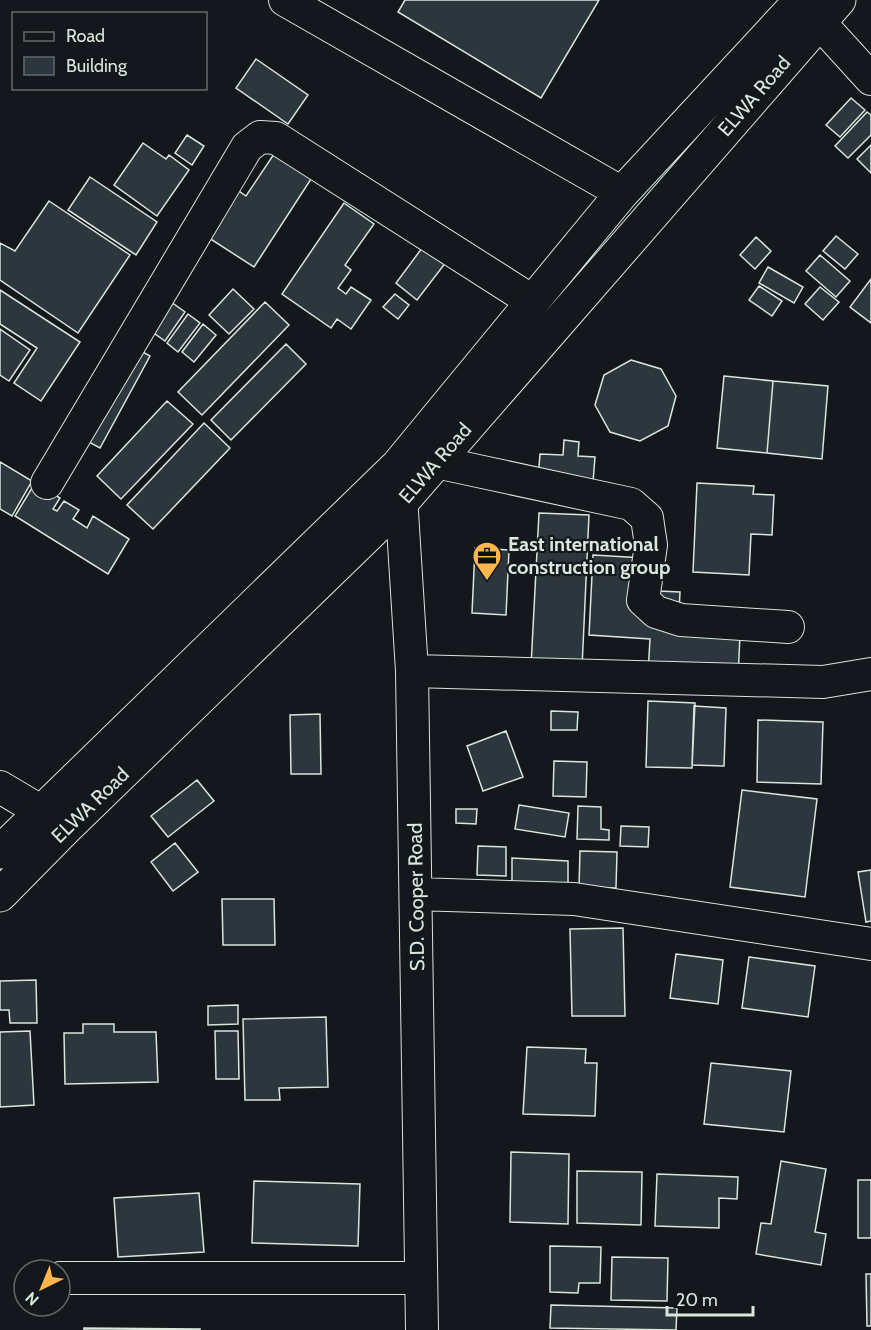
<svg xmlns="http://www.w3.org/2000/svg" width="871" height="1330" font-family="Cabin,sans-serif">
<rect width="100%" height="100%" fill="#14181c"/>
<path fill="#2c363c" stroke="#d8e6dc" stroke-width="1.5" d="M405,0H599L541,98L398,12Z
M256,59L308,95L288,124L236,88Z
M851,98L865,110L840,137L826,125Z
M867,112L871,115V135L848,158L835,146Z
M187,135L204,146L192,165L175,153Z
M143,143L166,159L169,155L189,170L157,216L114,185Z
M871,145V173L857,159Z
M276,151L313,176L254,267L192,227L223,180L246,196Z
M90,177L157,222L136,255L68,210Z
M49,201L130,255L78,333L0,280V243L15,251Z
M344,203L374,224L345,265L351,270L338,288L346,294L351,287L371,300L351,329L337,319L331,328L282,294Z
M431,236L453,253L417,300L396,283Z
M836,236L858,254L845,269L823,251Z
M756,237L771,251L755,269L740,255Z
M820,255L850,281L836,297L806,271Z
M768,267L803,287L794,303L759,283Z
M871,279V323L850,307Z
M759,286L782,301L772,316L749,300Z
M820,287L839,302L823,320L805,304Z
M233,289L254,309L229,334L209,315Z
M0,290L80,342L41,401L14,383L37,348L0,324Z
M395,294L409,305L398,319L383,307Z
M171,302L185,312L165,341L151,331Z
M265,302L289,325L202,415L178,392Z
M188,314L200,323L178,352L167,343Z
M203,324L216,335L194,362L182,352Z
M0,329L30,350L9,381L0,375Z
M125,342L150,356L100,448L74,434Z
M286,344L306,364L231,440L211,420Z
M631,360L661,369L676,396L668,426L640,441L610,432L595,405L604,375Z
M724,376L773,381L767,453L717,448Z
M773,381L828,386L822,459L767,453Z
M167,401L193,424L121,499L97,476Z
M204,423L230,448L153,529L127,505Z
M564,440L579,442L578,456L595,457L592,495L537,491L540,454L563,455Z
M0,462L32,481L12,516L0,509Z
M35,483L60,498L53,509L57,511L64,501L79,510L73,519L87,528L93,516L129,539L108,574L15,516Z
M697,483L754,486L753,494L774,495L772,535L751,534L749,575L693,572Z
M539,513L589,515L582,668L531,666Z
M475,548L509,550L506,615L472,613Z
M593,555L661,559L659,591L680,592L678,632L740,635L738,678L648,673L650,639L589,635Z
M648,701L695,703L692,768L646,767Z
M694,706L726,708L724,766L692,765Z
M551,711L578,712L577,730H551Z
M320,714L321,774H291L290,715Z
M758,720L823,722L821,784L757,782Z
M506,731L523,777L483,791L467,746Z
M554,761L587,762L586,797L553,796Z
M197,780L214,801L168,837L151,816Z
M742,790L817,799L805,897L730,887Z
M519,805L569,813L565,837L515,829Z
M578,806L601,807V829L609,830V840L577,839Z
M456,809H477L476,824L456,823Z
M621,826L649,827L648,847L620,846Z
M175,843L198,872L173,891L151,862Z
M478,846L506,847V876L477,875Z
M580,851L617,852L616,888L579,887Z
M512,858L568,861V891L512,890Z
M871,870V921L866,922L858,872Z
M222,899H274L275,945H223Z
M623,928L625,1016H572L570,929Z
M676,954L723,960L718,1004L670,998Z
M749,957L815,966L808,1017L742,1008Z
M36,980L37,1023H10L9,1010H0V981Z
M238,1005V1024L208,1025V1006Z
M326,1017L328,1087L279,1088L280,1100H245L243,1019Z
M83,1024H114V1032H156L158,1082L65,1084L64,1033H83Z
M30,1031L34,1105L0,1107V1032Z
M215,1031H238L239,1079H216Z
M527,1047L586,1049L585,1063H597L595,1116L523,1114Z
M711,1063L791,1071L784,1132L704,1124Z
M511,1152L569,1154L568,1224L510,1222Z
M781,1161L826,1169L815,1232L826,1234L821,1265L756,1254L761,1223L771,1224Z
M577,1171L642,1172L641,1225L577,1223Z
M657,1174L738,1177L737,1199L719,1198V1228L655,1226Z
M858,1180H871V1238H858Z
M254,1181L360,1184L358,1246L252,1243Z
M199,1193L204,1252L118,1257L114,1198Z
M550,1246L601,1247L600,1283H579L578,1293L550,1292Z
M612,1257L668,1258L667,1301L611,1300Z
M866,1274H871V1326H867Z
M551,1305L677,1308L676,1330L550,1328Z
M84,1328L200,1329V1330H84Z"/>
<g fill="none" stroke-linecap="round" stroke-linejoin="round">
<g stroke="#d8e6dc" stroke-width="34">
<path id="minor" d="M285,0L622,193
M801,2L871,79
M436,462L631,504L647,518L651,545L643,600L656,612L681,620L788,627
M400,480L412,671L422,1330
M47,483L247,147L260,137L276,138L532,301
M412,671L823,682L871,674
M0,787L42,812
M416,894L574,899L871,944
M60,1278H420"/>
</g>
<g stroke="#d8e6dc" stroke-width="35">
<path id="major" d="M0,852L398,465L622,193L801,0
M0,895L65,829L402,502L839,0"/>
</g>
<use href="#minor" stroke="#14181c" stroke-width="32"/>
<use href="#major" stroke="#14181c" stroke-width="33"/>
</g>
<defs>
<g id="office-pin" transform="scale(1.5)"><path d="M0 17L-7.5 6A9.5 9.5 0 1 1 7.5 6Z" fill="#ffb74d" stroke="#14181c"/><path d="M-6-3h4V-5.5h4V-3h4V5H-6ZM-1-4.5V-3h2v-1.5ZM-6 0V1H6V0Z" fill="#111"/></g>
</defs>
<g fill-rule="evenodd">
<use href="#office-pin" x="487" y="556"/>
</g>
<g text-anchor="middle" stroke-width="4.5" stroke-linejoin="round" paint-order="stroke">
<g font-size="20" fill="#d8e6dc" stroke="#14181c">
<text transform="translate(754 96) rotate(-49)" y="7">ELWA Road</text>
<text transform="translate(435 463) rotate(-49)" y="7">ELWA Road</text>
<text transform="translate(90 805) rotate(-44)" y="7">ELWA Road</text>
<text transform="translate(416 897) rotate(-91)" y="7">S.D. Cooper Road</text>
</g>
<g font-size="20" font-weight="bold" fill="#d8e6dc" stroke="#14181c" text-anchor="start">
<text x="508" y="551">East international<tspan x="508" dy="23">construction group</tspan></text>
</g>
</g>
<rect x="12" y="12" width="195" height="78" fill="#14181c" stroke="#626a69" stroke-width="1.5"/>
<rect x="24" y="32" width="30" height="9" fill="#14181c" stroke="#626a69" stroke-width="1.5"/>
<text x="66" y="42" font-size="18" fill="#d8e6dc">Road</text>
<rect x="24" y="57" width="30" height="18" fill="#2c363c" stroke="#626a69" stroke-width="1.5"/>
<text x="66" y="72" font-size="18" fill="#d8e6dc">Building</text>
<g transform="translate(42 1288) rotate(223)"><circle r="28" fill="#14181c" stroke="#626a69" stroke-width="1.5"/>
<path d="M0-4.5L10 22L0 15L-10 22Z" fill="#ffb74d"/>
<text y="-9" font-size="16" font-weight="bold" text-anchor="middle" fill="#d8e6dc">N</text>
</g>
<path d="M667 1306v9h86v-9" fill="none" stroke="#d8e6dc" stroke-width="3"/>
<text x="676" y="1306" font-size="18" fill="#d8e6dc" stroke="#14181c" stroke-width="4.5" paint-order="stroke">20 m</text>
</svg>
